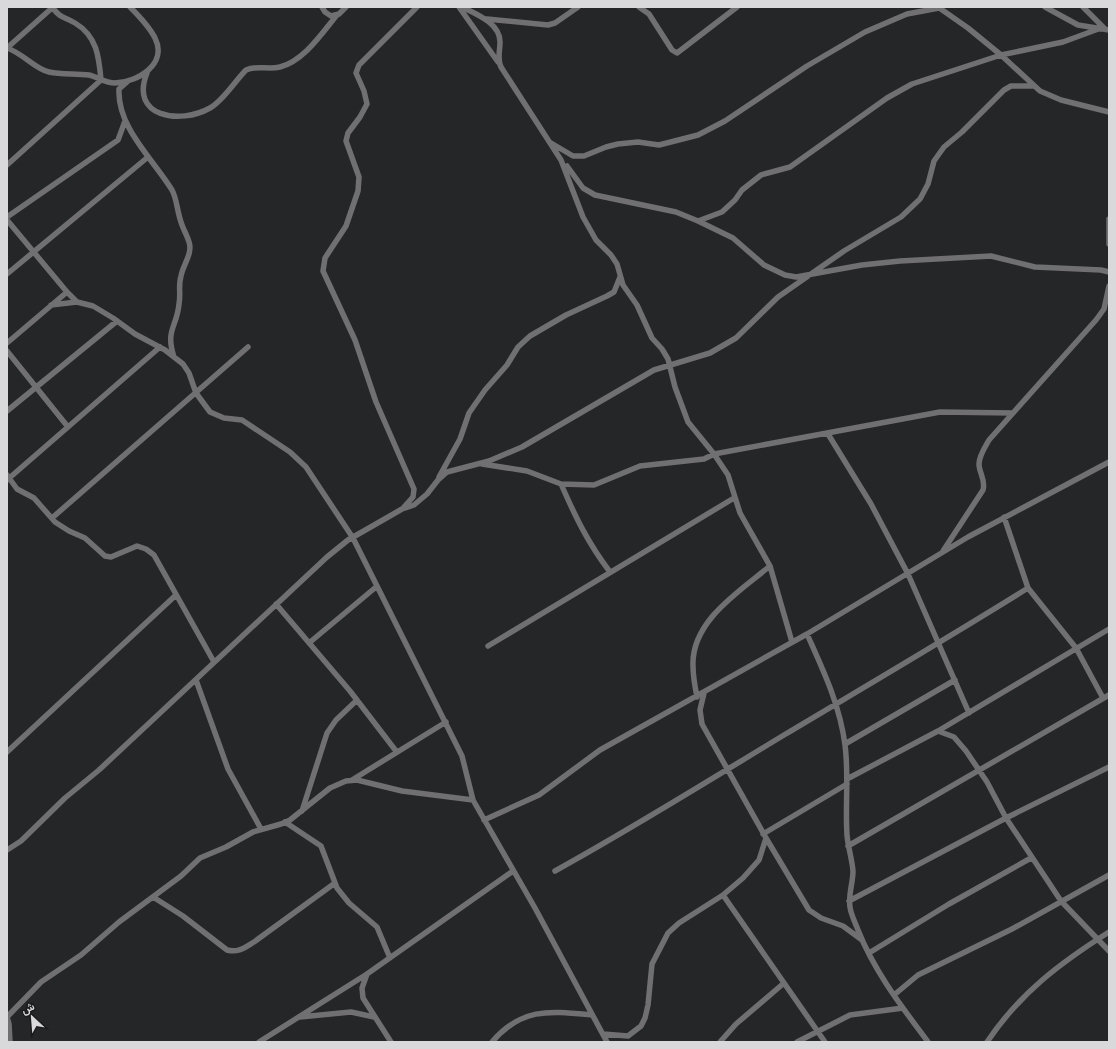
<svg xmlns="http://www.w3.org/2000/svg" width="1116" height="1049" font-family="Spectral,Vazirmatn,serif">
<rect width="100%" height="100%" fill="#252628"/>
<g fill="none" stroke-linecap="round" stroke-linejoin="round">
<path stroke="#707073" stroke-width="5.5" d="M322,7L325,12L331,16L339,14L346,7
M459,7L498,62
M462,7C476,14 500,23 500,42C500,51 497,59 501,67L561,160L583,217L596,240L611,255L617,264L623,285L637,305L652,338L662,349L668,359L675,387L688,422L714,454L728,475L740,513L770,566L792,642
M639,7L649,14L672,50L677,53L737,7
M938,7L968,28L1001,55L1040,91L1061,100L1109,112
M1045,7L1078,25L1109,30
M1083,7L1105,29
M487,19L548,25L555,23L578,7
M7,48C24,54 35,69 49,72C62,75 76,73 89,75C98,77 105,83 115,83C138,82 168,64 155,38C149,26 139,16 130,7
M7,48L53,7
M147,73C129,117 180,125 210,108C223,101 235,81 246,70C257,65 268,70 280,67C304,61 322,33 337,15
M127,82L119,89C117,127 153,159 172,190C177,199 177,211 181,222C183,229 187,235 189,242C193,253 183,265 181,276C178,286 181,294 179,304C177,327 165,330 174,357
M551,143L573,156H584L606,147L618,144L638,142L659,145L698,135L725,121L807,66L865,32L907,14L939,8
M7,165L101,80C99,57 97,36 75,23C63,16 61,19 52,7
M567,166L583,188L595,195L676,212L698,221L733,238L764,265L785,275L796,277L862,265L900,261L991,256L1035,267L1101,270L1109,272
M7,217L118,140L125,121
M1109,219V244
M7,220L67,292L77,302
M698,221L722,212L735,200L742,190L761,175L790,167L887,98L912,84L1001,55L1063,42L1101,28
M7,274L148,157
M51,305L77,302L93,306L113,318L135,334L165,350L183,364L189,373L196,393L210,412L224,418L242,420L290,452L306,467L353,538L462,756L473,800L535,908L607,1042
M7,343L67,292
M7,351L68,427
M7,411L117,321
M828,434L871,504L908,574L969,713
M482,464L527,471L561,484L594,485L640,466L704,459L714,454L940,412L1013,413
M7,475L17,489L34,498L55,522L69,531L85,538L105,556L111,557L137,546L146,549L154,555L214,662
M439,477L460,439L469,413L485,390L507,365L518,347L530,336L566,315L607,296L614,292L620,277
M7,480L160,347
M561,484C576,518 588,543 610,572
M404,507L413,497L414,489L376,402L355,340L323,271L325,258L346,226L358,191L359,177L346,141L348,133L360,117L367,104L364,91L356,73L359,65L417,7
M1004,517L1028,588L1076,648L1103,698
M52,518L248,347
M943,551L983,490C986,480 979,473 979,464C979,456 985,447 989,440L1096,320L1104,309L1109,286
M276,604L350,691L396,751
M807,634C823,670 840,705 845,745C849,775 845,805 847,835C848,847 852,859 853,871C853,883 848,895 850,907C851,915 855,922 858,930C874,971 902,1007 928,1042
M309,643L376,587
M488,646L734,498
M196,680L228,769L261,829
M704,693L700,710L702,724L766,838L809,910L821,918L843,926L862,940
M697,697C695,687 693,676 693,666C691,621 740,591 770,566
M938,731L954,737L966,751L987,782L1006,818L1061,901L1109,951
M845,744L955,680
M7,752L176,595
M847,779L938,731L1109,629
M352,780L446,722
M302,811L327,733L336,720L357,700
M484,820L539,795L600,750L807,634L968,537L1109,462
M285,822L321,846L337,888L349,903L377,927L390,958
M763,834L847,784
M848,846L1109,695
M7,850L21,841L65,798L99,770L327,557L348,540L402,509L414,505L427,494L438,480L447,472L489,461L522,447L654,370L710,353L736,338L778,297L844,251L901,217L920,199L928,184L934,161L944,147L962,132L1004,90L1011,86H1034
M555,871C633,828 708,781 784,735C866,686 948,638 1028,588
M723,895L825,1042
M153,897L183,916L227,950C238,953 244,948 254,942L335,883
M849,901L1006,818L1109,767
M869,953L949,904L1031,858
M367,974L362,988L363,998L391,1042
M894,995L918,975L1012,929L1109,875
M7,1017L41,982L81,955L119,922L181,876L200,858L226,847L253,832L281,824L290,820L330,788L346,781L357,780L402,791L473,800
M7,1017L9,1024L10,1042
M300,1017L351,1012L374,1017
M603,1034L628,1036L641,1026L645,1018L648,1005L652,964L668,933L679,923L723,895L743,878L759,860L766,838
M259,1042L367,974L513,871
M492,1042C522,1007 550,1011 592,1015
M720,1042L736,1024L784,983
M797,1042L850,1015L903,1008
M987,1042C1020,993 1060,963 1109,932"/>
</g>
<rect width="1116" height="1049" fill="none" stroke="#d9d9db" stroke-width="16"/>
<g transform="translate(32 1017) rotate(334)" stroke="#1c1c1f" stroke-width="3" paint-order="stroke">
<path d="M0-3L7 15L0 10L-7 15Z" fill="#d9d9db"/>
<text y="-6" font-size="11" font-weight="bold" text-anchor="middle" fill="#d9d9db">ش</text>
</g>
</svg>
